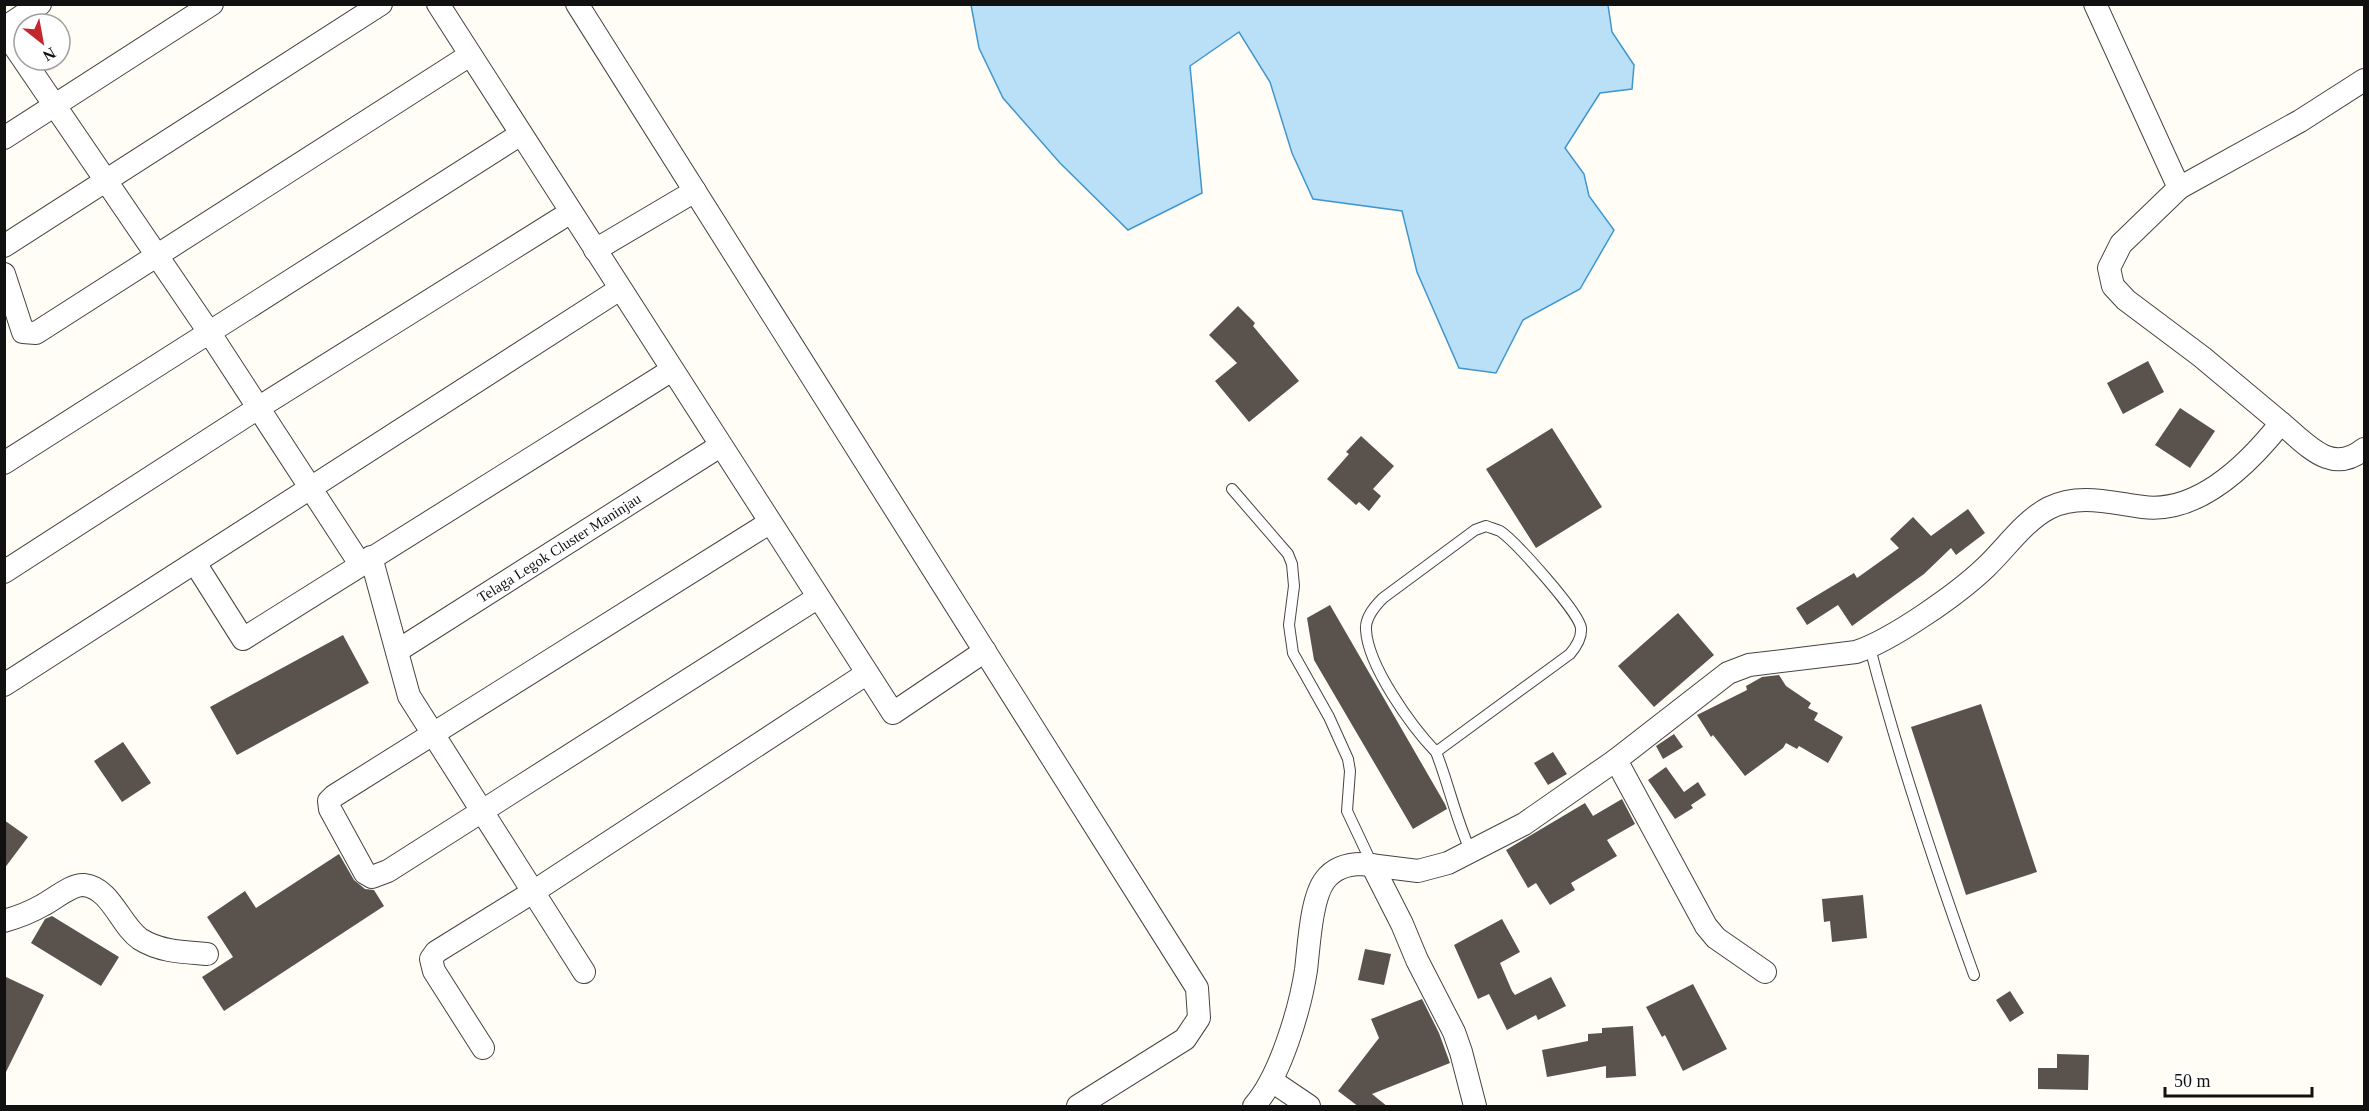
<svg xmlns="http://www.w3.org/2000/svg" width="2369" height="1111" font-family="'Times New Roman',serif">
<rect width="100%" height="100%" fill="#fffdf5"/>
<path fill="#b9e0f7" stroke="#3f96cf" stroke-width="1.5" d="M971,5H1608L1612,32L1634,65L1632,89L1600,93L1565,148L1584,174L1589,196L1614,230L1580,289L1523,320L1496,373L1459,368L1417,272L1402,211L1313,199L1292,153L1270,82L1239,32L1190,66L1202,193L1128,230L1060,163L1003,98L979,48Z"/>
<path fill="#5a524d" d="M1238,306L1255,323L1253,326L1299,381L1249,422L1215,381L1237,363L1209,335Z
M2148,361L2164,392L2123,414L2107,383Z
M2180,408L2215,431L2190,468L2155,445Z
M1552,428L1602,507L1536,548L1486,469Z
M1361,436L1394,466L1373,489L1381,496L1369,511L1359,502L1356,505L1327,479L1349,454L1346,452Z
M1968,509L1985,533L1956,555L1951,548L1924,574L1852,626L1838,605L1807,625L1796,608L1854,573L1857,578L1899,548L1890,539L1913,517L1931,536Z
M1330,605L1445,804L1447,809L1413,829L1314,660L1307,618Z
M1678,613L1714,655L1654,707L1618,666Z
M343,635L369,683L237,755L210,707Z
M1779,675L1786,686L1811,703L1808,708L1818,713L1814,720L1843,737L1828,763L1799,746L1797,749L1786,743L1783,748L1745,776L1713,735L1711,737L1697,715L1747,690L1746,686L1762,677Z
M1981,704L2037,872L1966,895L1911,727Z
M1674,734L1683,747L1663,759L1656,746Z
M123,742L151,783L122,802L94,761Z
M1553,752L1567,774L1548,785L1534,763Z
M1666,767L1684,792L1698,782L1706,795L1691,805L1693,808L1675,819L1648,780Z
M1622,799L1635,824L1607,840L1617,856L1571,883L1575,890L1550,905L1536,883L1528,888L1506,850L1585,803L1593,816Z
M4,820L28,837L4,869Z
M339,854L354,880L365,889L374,890L384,906L224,1011L202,977L233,957L207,917L245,891L256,908Z
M1863,895L1867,938L1832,942L1830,921L1824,922L1822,899Z
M52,916L119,957L101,986L31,943L45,919Z
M1502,919L1520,952L1500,963L1512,991L1515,995L1551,977L1566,1006L1538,1020L1536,1015L1507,1030L1489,994L1478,999L1454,945Z
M1365,949L1391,954L1384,985L1358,980Z
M4,976L44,995L4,1076Z
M1693,984L1727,1049L1683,1071L1665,1035L1662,1037L1646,1007Z
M2010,991L2024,1013L2010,1022L1996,1000Z
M1422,999L1439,1033L1450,1063L1372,1094L1388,1107H1359L1338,1091L1379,1038L1371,1019Z
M1633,1026L1636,1076L1606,1078V1066L1547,1077L1542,1050L1588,1041V1034L1602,1033V1028Z
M2057,1054L2089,1055L2088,1090L2038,1089V1068H2057Z"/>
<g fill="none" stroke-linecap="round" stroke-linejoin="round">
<g stroke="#444" stroke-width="12">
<path id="lane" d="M1232,489L1288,554L1292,564L1294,586L1289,625L1293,653L1329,717L1348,759L1350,771L1347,811L1372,864
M1486,526C1491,528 1496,529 1500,531C1515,541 1579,612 1581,628C1582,638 1576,647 1570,654L1436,752C1411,726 1368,666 1366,630C1365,617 1375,606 1383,598L1475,530Z
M1870,648C1899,759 1935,867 1974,975
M1436,752C1449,785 1456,820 1471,852"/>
</g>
<g stroke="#444" stroke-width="24">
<g id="street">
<path d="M438,4L893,713L985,651"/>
<path d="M577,4L1197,988L1199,1018L1185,1039L1078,1106"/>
<path d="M2095,4L2179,188L2121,244L2109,268L2113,286L2126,300L2202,357L2281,423"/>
<path d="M4,28L40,4"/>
<path d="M4,31L209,332L360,564"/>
<path d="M4,138L212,4"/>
<path d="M2179,188L2300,121L2364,80"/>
<path d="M4,246L381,4"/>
<path d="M595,250L695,191"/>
<path d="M4,274L23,332L36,333L470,55"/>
<path d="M4,463L521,134"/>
<path d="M769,523L334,796L329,801L330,809L365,873L372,877L388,871L817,598"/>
<path d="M371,557L409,696L584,972"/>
<path d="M195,563L243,639L672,370"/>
<path d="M4,572L258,408L571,212"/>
<path id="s1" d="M397,651L720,446"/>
<path d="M4,685L620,289"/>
<path d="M1616,760L1706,926L1716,938L1765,972"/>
<path d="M1372,865L1402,924L1417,960L1454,1032L1461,1052L1475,1106"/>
<path d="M4,921C18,917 31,912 43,905C55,899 71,884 84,885C111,888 120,925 140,939C161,952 183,952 207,954"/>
<path d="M483,1048L434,971L431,959L436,952L533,892L866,674"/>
<path d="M1272,1081L1309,1106"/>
<path d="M1254,1106C1280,1077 1300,1009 1306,970C1309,946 1311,898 1325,880C1334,868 1348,864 1362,864L1418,871L1448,863L1524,824L1616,760L1728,673L1749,665L1856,652C1892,640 1958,594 1986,567C2006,548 2024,521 2049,508C2079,493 2111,503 2143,507C2199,514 2250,462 2281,423C2307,444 2331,476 2364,449"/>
</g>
</g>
<use href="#lane" stroke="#fff" stroke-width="10"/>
<use href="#street" stroke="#fff" stroke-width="22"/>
</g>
<g text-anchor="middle" stroke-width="6" stroke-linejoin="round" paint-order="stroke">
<g font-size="15" fill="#111" stroke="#fff">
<text dy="5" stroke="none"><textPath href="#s1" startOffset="192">Telaga Legok Cluster Maninjau</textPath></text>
</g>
</g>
<rect width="2369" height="1111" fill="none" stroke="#111111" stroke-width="12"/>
<g transform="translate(42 42) rotate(149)"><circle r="28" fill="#ffffff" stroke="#a0a0a0" stroke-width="1.5"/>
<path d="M0-4.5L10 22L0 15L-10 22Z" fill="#c4262e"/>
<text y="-9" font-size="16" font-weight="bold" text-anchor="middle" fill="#111111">N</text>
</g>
<path d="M2165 1087v9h147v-9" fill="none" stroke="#111111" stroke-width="3"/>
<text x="2174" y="1087" font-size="18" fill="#111111" stroke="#ffffff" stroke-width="4.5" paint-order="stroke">50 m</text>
</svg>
